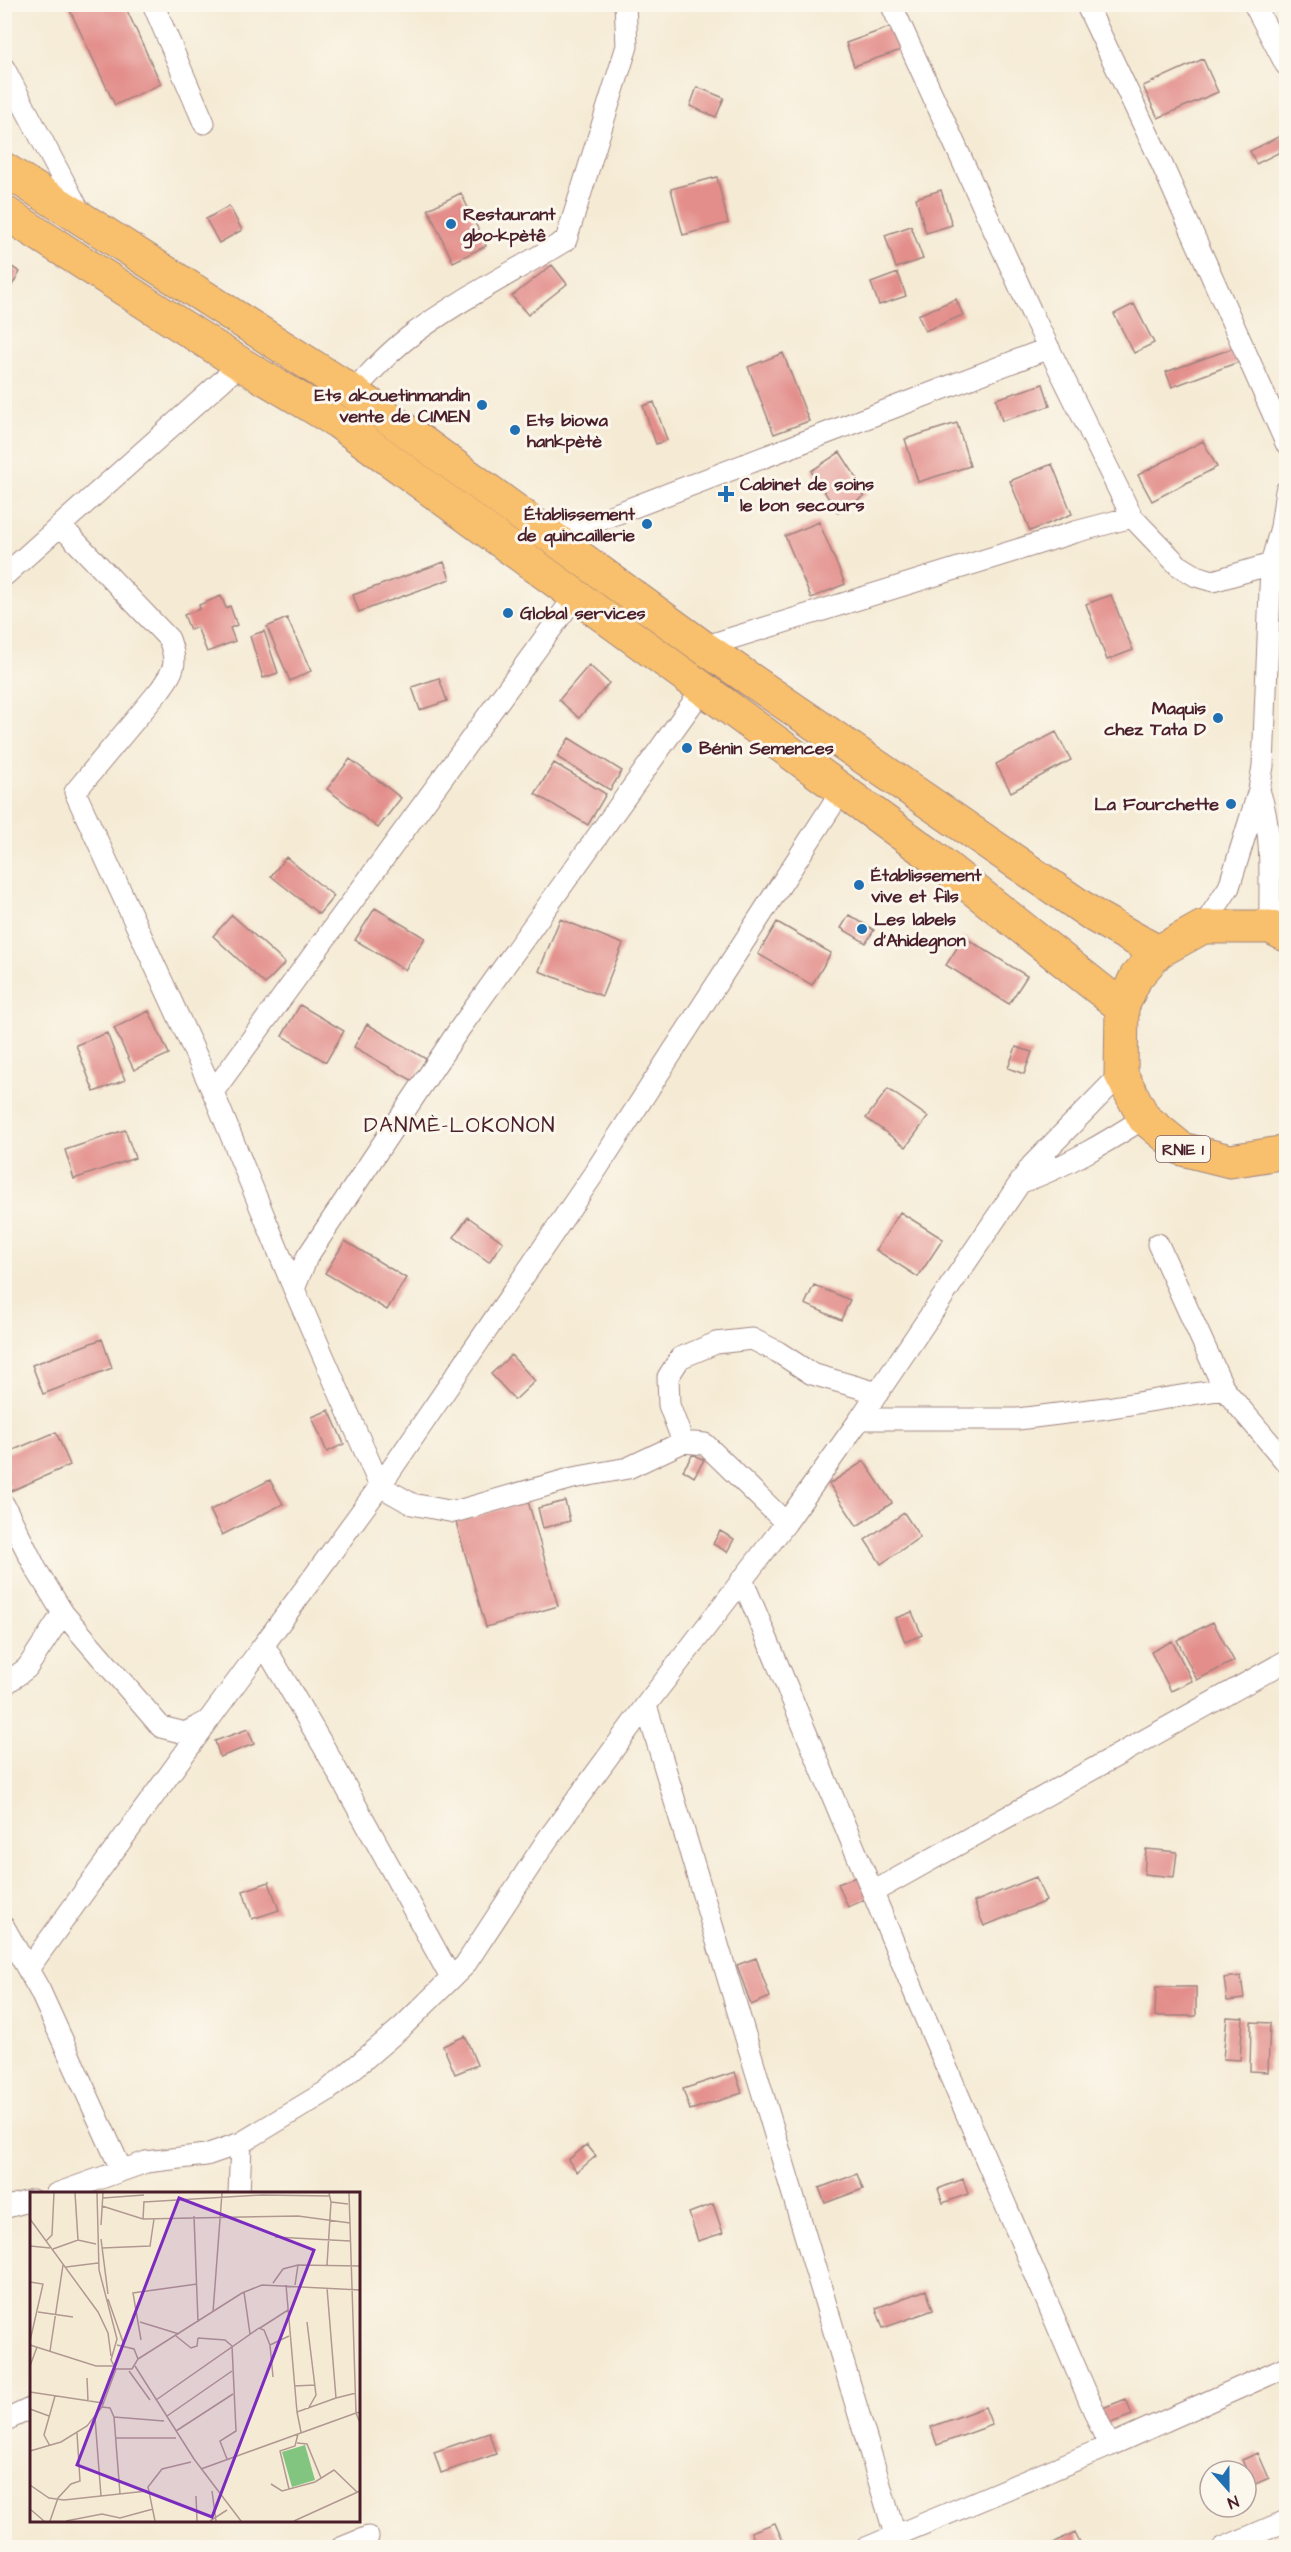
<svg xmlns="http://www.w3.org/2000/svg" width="1291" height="2552" font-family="'Architects Daughter',sans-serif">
<rect width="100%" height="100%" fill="#fbf7ec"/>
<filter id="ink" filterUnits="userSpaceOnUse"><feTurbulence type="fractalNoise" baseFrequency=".0167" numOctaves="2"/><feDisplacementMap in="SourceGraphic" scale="12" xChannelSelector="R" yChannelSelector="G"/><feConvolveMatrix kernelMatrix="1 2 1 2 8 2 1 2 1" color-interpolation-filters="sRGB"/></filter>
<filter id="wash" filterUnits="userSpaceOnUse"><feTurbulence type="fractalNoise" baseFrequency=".008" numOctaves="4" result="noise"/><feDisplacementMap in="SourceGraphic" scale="24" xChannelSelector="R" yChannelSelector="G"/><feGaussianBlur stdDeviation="1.35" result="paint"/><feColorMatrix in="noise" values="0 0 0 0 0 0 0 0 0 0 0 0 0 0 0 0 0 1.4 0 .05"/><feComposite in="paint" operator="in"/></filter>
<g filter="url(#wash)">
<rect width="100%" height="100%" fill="#f5ebd5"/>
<g id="blocks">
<path fill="#e38e8b" d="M67,4H124L161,84L115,105Z
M896,25L904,49L854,66L846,43Z
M1203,59L1218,92L1158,118L1143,86Z
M697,87L724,98L716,117L690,106Z
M1286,133V149L1256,164L1250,151Z
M717,177L728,223L683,235L671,189Z
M941,190L952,225L926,233L916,198Z
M461,193L486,246L453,262L428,209Z
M229,206L242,230L219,243L206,219Z
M911,226L923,259L896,268L885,235Z
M4,262L20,272L8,292L4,290Z
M552,265L567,284L528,315L512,296Z
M898,273L906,296L879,305L871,283Z
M956,299L963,315L925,331L918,315Z
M1134,304L1154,343L1134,353L1114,314Z
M1239,346L1244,360L1172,387L1166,372Z
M783,353L809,421L774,434L748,367Z
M1043,384L1050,406L1002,421L996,399Z
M654,402L667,440L656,444L643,406Z
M957,423L970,466L918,482L905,439Z
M1203,441L1217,467L1152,501L1138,475Z
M840,452L867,494L838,513L811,471Z
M1052,464L1072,514L1030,531L1010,481Z
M819,522L845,584L811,598L785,536Z
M444,562L450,579L359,612L353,595Z
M1111,595L1133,650L1107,660L1086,604Z
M221,596L226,608L230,606L237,625L230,628L235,641L207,652L197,627L190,630L184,615L200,609L199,605Z
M287,618L311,671L290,681L267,627Z
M264,631L278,673L263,678L250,636Z
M589,665L609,683L579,718L559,700Z
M439,678L447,701L420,710L412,687Z
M1056,732L1071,760L1011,792L996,764Z
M569,738L622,771L610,790L557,757Z
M350,759L401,798L378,828L327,789Z
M554,763L606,794L588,825L535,794Z
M1285,808H1286V841L1282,840Z
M286,857L334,896L319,914L271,876Z
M375,908L425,938L405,970L355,940Z
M232,915L285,963L265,984L213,936Z
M849,915L874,930L866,943L841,928Z
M560,919L623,944L602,996L539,971Z
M777,922L831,953L812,985L758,954Z
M964,937L1027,976L1009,1004L946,965Z
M300,1005L344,1031L326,1062L282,1036Z
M149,1011L169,1054L134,1070L114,1028Z
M367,1024L426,1059L413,1081L354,1047Z
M107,1033L125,1080L94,1092L76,1045Z
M1016,1047L1032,1052L1024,1074L1008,1068Z
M888,1089L928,1117L906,1147L866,1118Z
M125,1130L135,1158L74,1179L65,1150Z
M900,1212L943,1239L918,1277L876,1250Z
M468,1217L503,1242L489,1262L454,1237Z
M345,1241L406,1278L387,1310L325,1273Z
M814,1285L850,1300L841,1320L805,1304Z
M102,1339L112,1368L43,1394L32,1365Z
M511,1355L535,1381L515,1400L491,1374Z
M329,1410L344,1444L327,1452L312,1417Z
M56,1432L70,1465L11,1491L4,1477V1454Z
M693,1454L704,1460L694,1477L683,1470Z
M864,1461L892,1503L857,1526L829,1484Z
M270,1480L283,1504L222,1535L210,1510Z
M528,1501L558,1606L486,1627L456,1522Z
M565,1501L570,1521L543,1528L538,1508Z
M904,1513L920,1537L881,1564L865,1540Z
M720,1531L734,1539L727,1552L713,1544Z
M912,1612L922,1635L905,1642L896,1618Z
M1213,1622L1234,1661L1197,1680L1177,1640Z
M1172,1641L1192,1681L1171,1691L1151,1652Z
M248,1729L254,1744L220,1757L215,1741Z
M1146,1849L1177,1852L1174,1877L1144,1874Z
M861,1875L870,1897L848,1907L838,1884Z
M1036,1877L1046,1901L984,1926L974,1902Z
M269,1882L279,1910L252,1919L243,1891Z
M756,1958L770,1997L751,2005L737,1965Z
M1241,1976L1244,1999L1227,2001L1224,1978Z
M1156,1987H1196V2016H1155Z
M1227,2017L1243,2018L1240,2060L1223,2059Z
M1251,2022L1270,2023L1268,2072L1250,2071Z
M465,2036L477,2065L455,2074L443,2046Z
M735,2072L742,2093L690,2110L683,2089Z
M587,2145L596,2156L577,2172L568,2160Z
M1286,2163V2179L1281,2165Z
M857,2174L863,2189L825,2203L819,2188Z
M963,2179L968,2194L943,2203L938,2189Z
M713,2204L723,2233L698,2241L689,2213Z
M926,2290L933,2310L883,2328L876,2308Z
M1126,2399L1132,2415L1106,2425L1100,2409Z
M985,2407L992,2425L937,2445L931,2427Z
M489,2433L496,2454L441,2473L434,2452Z
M1258,2453L1269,2478L1253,2485L1242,2460Z
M775,2523L785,2546L758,2548L751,2532Z
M1075,2532L1083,2548H1053L1051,2544Z"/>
</g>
</g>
<g filter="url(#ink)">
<use href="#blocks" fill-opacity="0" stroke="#a08580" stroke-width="1.5"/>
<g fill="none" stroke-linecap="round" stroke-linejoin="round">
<g stroke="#a08580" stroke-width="23">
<path id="minor" d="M153,4L204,123
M891,4L1033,316L1132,517L1178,565L1196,576L1213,581L1271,564
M1086,4L1156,151L1286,443
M1254,4L1286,65
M4,68L82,216
M353,392C370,373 388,353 409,337C458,300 514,272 566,240L627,46L625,4
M61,526L169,639C178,664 175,669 160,690L75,792L213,1092L294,1289L380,1486L412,1504L454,1512L573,1478L628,1468L683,1442L705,1444L786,1523
M553,538L1049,348
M4,576L241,364
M703,647L1075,532L1132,517
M1259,790C1274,834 1269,881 1270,927
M1203,927L1229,887L1259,790L1263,766L1271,564L1281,527L1286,491
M213,1092L576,595
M1022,1182C1065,1167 1105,1143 1144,1118
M1158,1244L1224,1389L1286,1462
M294,1289L307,1257L458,1031L702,690
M860,1419H1018L1106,1408L1224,1389
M683,1442L669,1405L668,1377L680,1358L716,1343L752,1339L778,1352L812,1374L878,1393
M4,1505L36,1569L63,1613L161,1727L185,1733L208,1721L380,1486L593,1175L842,790
M742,1579L918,2001L1109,2446
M264,1645L325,1749L451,1978
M4,1685L27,1668L63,1613
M646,1705L899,2548
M873,1892L1286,1661
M4,1927L40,1991L121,2169
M28,1969L206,1724
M56,2194L146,2162L206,2155L241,2143L327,2091L402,2027L465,1965L547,1840L646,1705L786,1523L860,1419L1032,1165L1121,1074
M239,2194L241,2143
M4,2208L32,2200
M4,2421L32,2408
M341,2548L368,2537
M866,2548L1109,2446L1286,2367
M1223,2548L1286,2521"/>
</g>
<g stroke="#a08580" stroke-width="35">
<path id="trunk" d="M4,169L353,392L703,647L1096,917L1158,952
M4,212L241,364L338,422L928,853L1122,1007
M1286,935L1270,927H1203L1158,952L1136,977L1122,1007L1121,1074L1144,1118L1182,1149L1230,1161L1280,1153L1286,1150"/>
</g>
<use href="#minor" stroke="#fff" stroke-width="21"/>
<use href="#trunk" stroke="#f8bf6c" stroke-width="33"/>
</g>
</g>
<g fill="#1f6fb2" stroke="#fbf7ec" stroke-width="2">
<circle cx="451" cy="224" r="6"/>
<circle cx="482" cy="405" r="6"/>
<circle cx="515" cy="430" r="6"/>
<path d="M723 485h6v6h6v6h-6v6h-6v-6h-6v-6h6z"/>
<circle cx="647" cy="524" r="6"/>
<circle cx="508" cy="613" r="6"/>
<circle cx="1218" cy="718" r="6"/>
<circle cx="687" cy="748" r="6"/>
<circle cx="1231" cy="804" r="6"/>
<circle cx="859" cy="885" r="6"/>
<circle cx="862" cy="929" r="6"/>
</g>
<g text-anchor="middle" stroke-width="6" stroke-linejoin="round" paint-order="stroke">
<rect fill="#fbf7ec" stroke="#7f6065" stroke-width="1.5" x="1156" y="1136" width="54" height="26" rx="4.5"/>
<g font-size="16" font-weight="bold" fill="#4a1f2b">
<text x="1183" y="1155">RNIE 1</text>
</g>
<g font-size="18" font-weight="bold" fill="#4a1f2b" stroke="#fbf7ec" text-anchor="start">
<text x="463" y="220">Restaurant<tspan x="463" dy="21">gbo-kpètê</tspan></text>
<text x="470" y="401" text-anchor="end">Ets akouetinmandin<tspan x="470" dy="21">vente de CIMEN</tspan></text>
<text x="527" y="426">Ets biowa<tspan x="527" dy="21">hankpètè</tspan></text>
<text x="740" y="490">Cabinet de soins<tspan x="740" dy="21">le bon secours</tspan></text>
<text x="635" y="520" text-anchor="end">Établissement<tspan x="635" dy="21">de quincaillerie</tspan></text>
<text x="520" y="619">Global services</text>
<text x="1206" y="714" text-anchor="end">Maquis<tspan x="1206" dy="21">chez Tata D</tspan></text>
<text x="699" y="754">Bénin Semences</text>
<text x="1219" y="810" text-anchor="end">La Fourchette</text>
<text x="871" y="881">Établissement<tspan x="871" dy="21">vive et fils</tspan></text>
<text x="874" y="925">Les labels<tspan x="874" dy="21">d'Ahidegnon</tspan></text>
</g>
<g font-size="21" letter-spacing="1.5" fill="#4a1f2b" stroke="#fbf7ec">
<text x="460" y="1132">DANMÈ-LOKONON</text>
</g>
</g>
<g transform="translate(30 2192)">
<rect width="330" height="330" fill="#f5ebd5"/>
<path d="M275,253L285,288L262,295L252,260Z" fill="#81c580"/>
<path fill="none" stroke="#b19991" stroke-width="1.5" d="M45,1L48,48M67,1L69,78L87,147L81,168L86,177H102L108,167L104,157L87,153M299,1L301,10L318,12M319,1L326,221L330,220M73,6L114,3M114,10L232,3L299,4M72,14L113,27L268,24L320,31M164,24L168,130M0,27L68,120L78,141L81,164M113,27L114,9M71,33L73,1M245,45L320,49M71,47L78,102M16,49L22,43L24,1M0,54L20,56M72,56L120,54L124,27M23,57L48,48L66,52M297,73L301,10M36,75L68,71M0,90L13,92L0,149M243,91L253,77L268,73L330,74M256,93L267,220L306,206M265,93L268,73M297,96L306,206L326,201M214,100L220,142M78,107L94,153M8,120L43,125M183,120L192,1M110,130L149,142M277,130L286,203L278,217M230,136L258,118M146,144L161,156L167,154L168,146M168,146L195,148L202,154L206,239L190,249L197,267M111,148L103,101L167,92M0,153L66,174H83M240,153L259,144M20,159L33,73M108,167L212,101L232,93L330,98M0,174L7,155M105,174L164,267L211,329M99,179L120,208M57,186L58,209M264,194L285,193M0,200L73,211M126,208L229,136L234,138L240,153L243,185M72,215L80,216L84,225L90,302M0,217L19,224M267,220L271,240M137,224L202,179M84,225L134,229M65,226L71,304M146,239L203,202M86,246H146M267,251L277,252L291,286M20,254L14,243L25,204M0,259L31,250L57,234L72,215L86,177M171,277L326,221L330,231M241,292L252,299L285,290L304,278L327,300M0,293L19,306L34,308L117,299M259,297L250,259L265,254L268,242M182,299L186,329M166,304L167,329M0,317L14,329M20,329L28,306L41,292L50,289L47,241M36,329L72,322L90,326L123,317M125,329L118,295L132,277L161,270M180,329L197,318M264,329L330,299"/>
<path fill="#7b2cbf" fill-opacity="0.15" stroke="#7b2cbf" stroke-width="3" d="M149,6L284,58L182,325L47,273Z"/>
<rect width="330" height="330" fill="none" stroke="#4a1f2b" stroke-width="3"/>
</g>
<rect width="1291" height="2552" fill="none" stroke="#fbf7ec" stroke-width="24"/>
<g transform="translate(1228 2489) rotate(159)"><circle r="28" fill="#fbf7ec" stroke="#b4a19f" stroke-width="1.5"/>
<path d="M0-4.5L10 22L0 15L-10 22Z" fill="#1f6fb2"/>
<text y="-9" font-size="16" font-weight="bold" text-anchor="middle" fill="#4a1f2b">N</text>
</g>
</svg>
